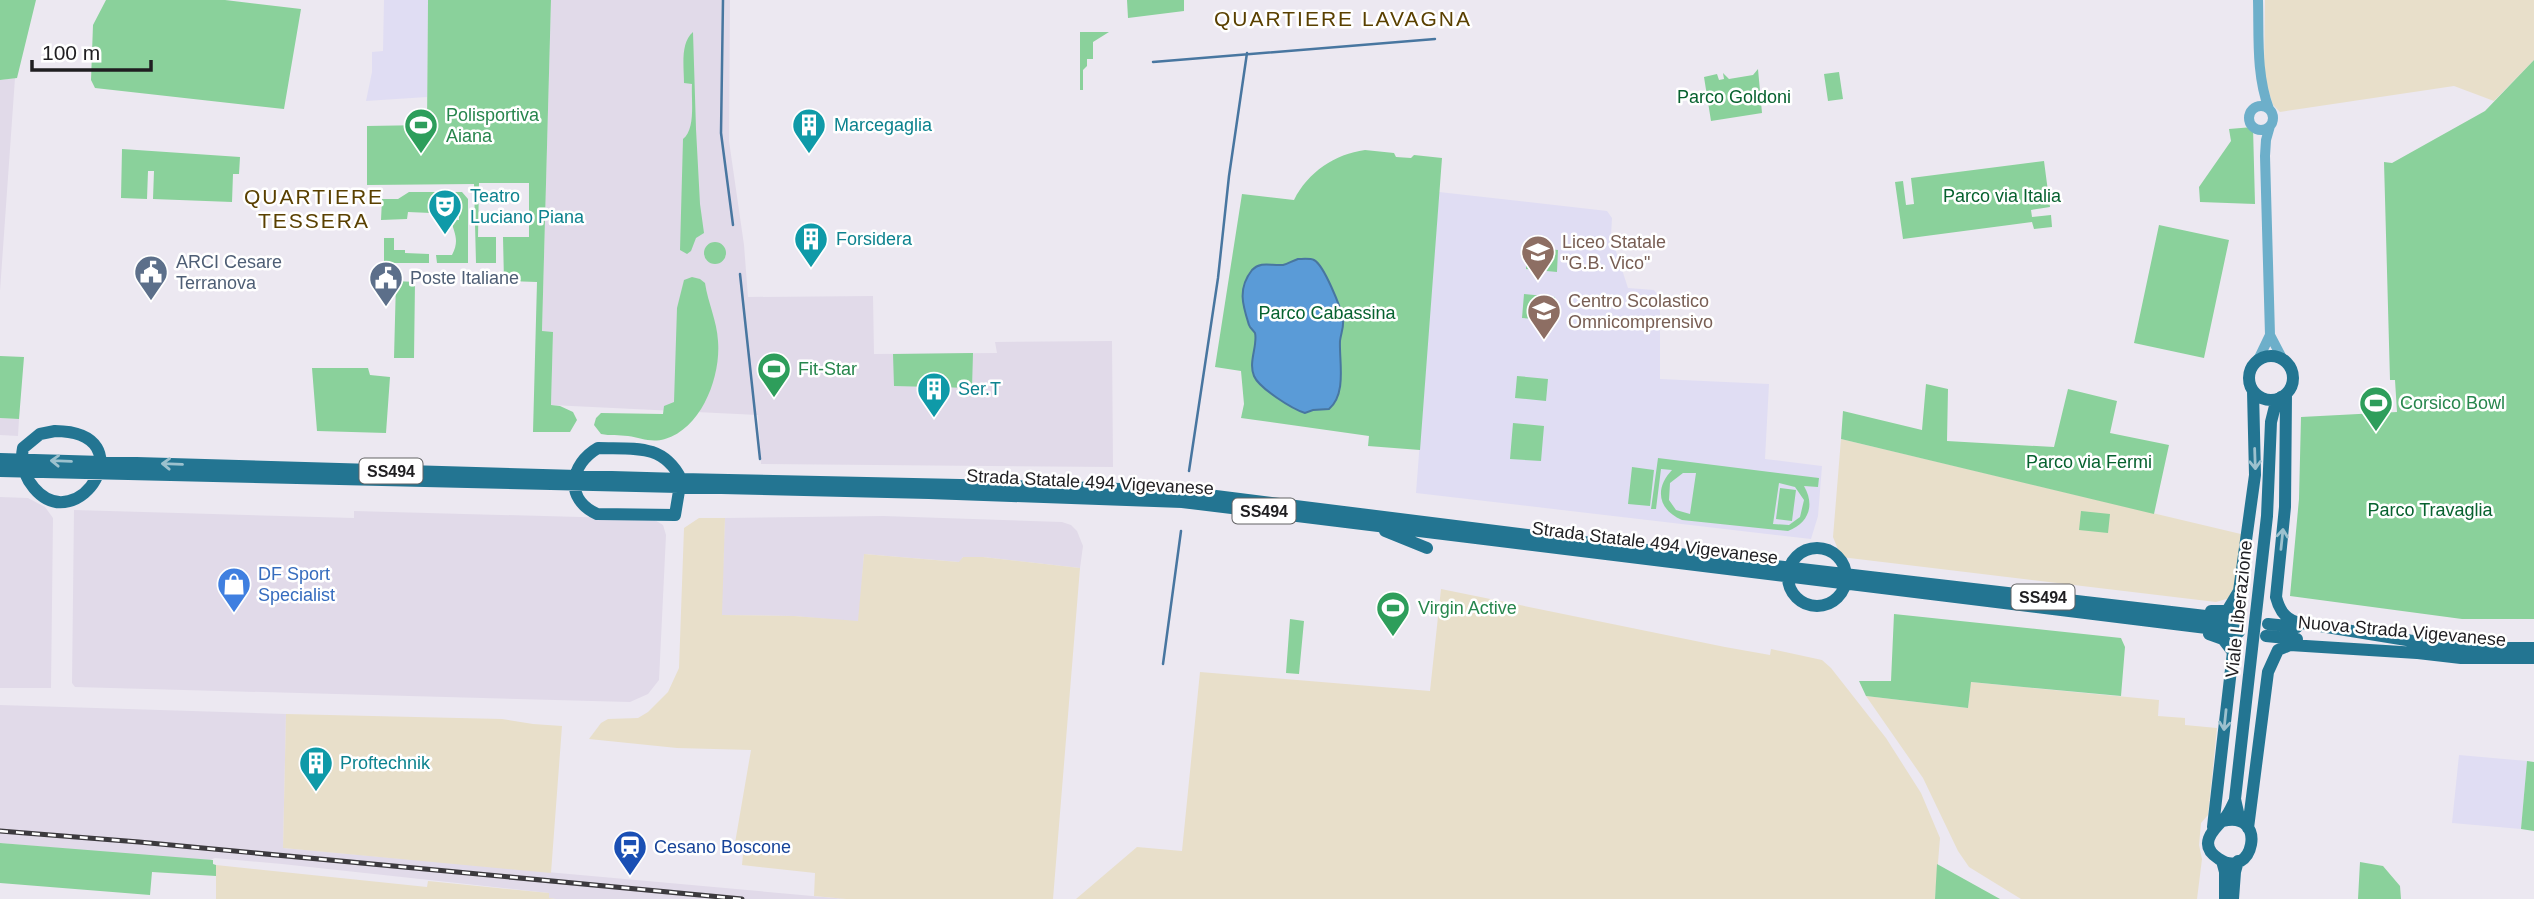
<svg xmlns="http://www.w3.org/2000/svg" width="2534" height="899" font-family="Helvetica,sans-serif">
<rect width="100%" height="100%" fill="#ece8f1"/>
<path fill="#e1dae9" d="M551,0H730L729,141L744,245L748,297L873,296L874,354L997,353L995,342L1112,341L1113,467L761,464L758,415L551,405L553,332H542Z
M15,78L0,291V80Z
M0,418L19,419L18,436L0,435Z
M0,497L28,498L45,507L53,518L51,688H0Z
M74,510L354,518V511L653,519L663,525L666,535L659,680L648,694L630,702L75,687L72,683Z
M883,516L1062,522L1071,525L1077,531L1083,546L1080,568L983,557H963L960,562L864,554L859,622L794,616L721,615L725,518Z
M0,705L286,714L283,848L846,899H556L549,898V893L282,864L215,858L207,861L0,843Z"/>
<path fill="#e8dfca" d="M2265,0H2534V60L2494,101L2454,86L2280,112L2273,105L2264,76Z
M1841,439L2245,535L2238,586L2230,598L2216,602L1841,557L1833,537Z
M699,518H725L722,615L794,616L858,621L864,554L959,562L963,557H983L1080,568L1053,899H846L814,896L815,873L742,865L744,844L735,843L751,750L677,748L589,739L601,723L608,719L638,718L648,712L668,692L679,668L684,528Z
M1441,589L1725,647L1770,655L1771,649L1822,660L1831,668L1886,738L1921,793L1940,838L1935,899H1076L1137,847L1182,851L1200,672L1430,691Z
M1970,682L2159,700L2158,716L2185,718V725L2217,728L2208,815L2201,823L2199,845L2202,859L2197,899H2021L1969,867L1958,851L1923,778L1866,696L1968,708Z
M286,714L502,719L533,724L562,726L551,873L283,848Z
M216,865L427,887L428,881L549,893V898L556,899H216Z"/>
<path fill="#e0ddf3" d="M384,0H428L427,97L366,101L372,72V52L383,51Z
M1439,192L1607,211L1612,218L1611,236L1628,288L1654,290L1660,298V379L1769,384L1765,459L1822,466L1818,516L1811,539L1416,493Z
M2459,755L2527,761L2521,829L2452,823Z"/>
<path fill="#8ad19b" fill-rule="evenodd" d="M0,0H36L17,78L0,80Z
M106,0H225L301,9L284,109L95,88L91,80L93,25Z
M428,0H551L542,331L553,332L551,405L560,406L573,412L577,420L570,432H533L537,282L504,281L503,237H529V183H479L478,237H496V263H476L474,184L367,185V126L427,125Z
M1127,0H1184V11L1128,18Z
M693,32L696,129L700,204L704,233L696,238L691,251L687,254L680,250L683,139C696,129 691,100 692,84L684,83C684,67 680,43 693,32Z
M1080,32H1109L1093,42V59H1087V66L1083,70V90H1080Z
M2534,60V619H2462L2290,596L2299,499L2301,417L2397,412L2395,380H2390L2384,162L2392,163L2485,111Z
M1758,69L1762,113L1711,121L1704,77L1717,74L1719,80L1724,79L1723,73L1729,79L1753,75Z
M1839,72L1843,99L1828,101L1824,74Z
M2253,127L2255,204L2200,202L2199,187L2231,141L2229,129Z
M122,149L240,157L239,174H233L232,202L153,199L154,171H148L147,199L121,198Z
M1365,150L1394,153L1396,157L1411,158L1414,155L1442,158L1420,450L1368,446L1369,436L1241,418L1244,404L1241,371L1215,367L1242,194L1294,200C1308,172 1335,154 1365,150Z
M2044,161L2050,207L2031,210L2032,217L2051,215L2052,227L2034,229L2032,222L1903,239L1895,182L1903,181L1906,205L1914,204L1911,178Z
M409,192H462L468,199V263H437L436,255H452C460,240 454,233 451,220H459V211L444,209L431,210V213L408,212L407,219L381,220L382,199H398Z
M2159,225L2229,240L2204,358L2134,343Z
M384,238H394V250H405V253L429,254V263H384Z
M704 253a11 11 0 1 1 22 0a11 11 0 1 1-22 0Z
M1527,247L1558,250L1557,272L1526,269Z
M692,277L700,279L705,283C708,303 717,321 718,341C721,376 702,428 665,439C651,443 641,438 628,436C619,435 610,436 601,434L594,425L596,418L601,413L663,414L664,406L674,402L677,308L684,280Z
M396,281L415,282L414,358H394Z
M1524,294L1555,297L1553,320L1522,318Z
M973,353L972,388L894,386L893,354Z
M0,356L24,357L19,419L0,418Z
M312,368H368L370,375L390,377L386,433L317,431Z
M1517,376L1548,379L1546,401L1515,398Z
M1926,384L1948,389L1947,441L2054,447L2068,389L2117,401L2110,433L2169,445L2154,514L1841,439L1843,411L1922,430Z
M1513,423L1544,426L1541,461L1510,459Z
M1658,458L1819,478L1818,487L1804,486C1815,505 1809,523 1788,531L1682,520C1657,509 1655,488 1672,470L1661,469L1656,509H1651ZM1683,473H1696L1690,514L1676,510L1669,500L1670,483ZM1779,483L1795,487L1804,500L1800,517L1789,525L1773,524Z
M1632,467L1654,470L1650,506L1628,504Z
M1780,488L1796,490L1792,521L1776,519Z
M2081,511L2110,514L2108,533L2079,530Z
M1894,614L2121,638L2125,647L2121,696L1971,682L1968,708L1866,696L1859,681H1891Z
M1290,619L1304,621L1299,674L1286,673Z
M2527,761L2534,762V831L2521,829Z
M0,843L213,860V864L216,865V876L152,872L150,895L0,883Z
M2360,862L2383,866L2400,886L2401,899H2358Z
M1937,864L2000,899H1935Z"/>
<path fill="#5a9bd7" stroke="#4876a0" stroke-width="2" d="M1298,259C1302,259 1310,258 1314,260C1324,265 1341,308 1343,319C1344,327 1341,333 1340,341C1339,361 1347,394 1329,409L1313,410L1305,413C1292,409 1259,388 1254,376C1248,362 1258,345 1255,333C1253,330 1250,328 1249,325C1243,306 1237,289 1252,270C1261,261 1271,266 1283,265C1288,264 1292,261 1298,259Z"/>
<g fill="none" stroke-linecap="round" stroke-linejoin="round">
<path stroke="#4876a0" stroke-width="2.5" d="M723,0L721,133L733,225
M1153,62L1435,39
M740,274L760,459
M1189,471L1218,278L1229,176L1247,53
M1163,664L1181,531"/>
<path stroke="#6dafca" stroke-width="10" d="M2258,0C2259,36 2256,75 2269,109
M2249 118a12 12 0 1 1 24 0a12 12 0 1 1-24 0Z
M2270,126L2266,140L2265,156L2270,335L2282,358
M2258,360L2270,335"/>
<path stroke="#237592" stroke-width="12" d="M2249 378a22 22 0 1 1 44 0a22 22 0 1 1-44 0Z
M2286,394L2285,507L2276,597C2279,609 2284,618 2296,622L2419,642
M55,431C147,432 78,540 34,488C24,476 20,463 23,448L40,434Z
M598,448C634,449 663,443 681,479L675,515L597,514C564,499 570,464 598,448Z
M0,459L681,479L1098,488L1184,492L1784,567L2240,620
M0,471L929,493L1182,502L2239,632
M1385,531L1427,548
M1788 577a29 29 0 1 1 58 0a29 29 0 1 1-58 0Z
M2211,611H2227L2239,591L2255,475L2253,391
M2268,624L2297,627
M2209,634L2223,639L2233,652L2213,827
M2266,636L2297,639
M2412,642L2460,648H2534
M2409,652L2461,658H2534
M2223,821C2269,810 2253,882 2219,859C2197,845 2213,830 2224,819C2229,814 2232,806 2235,800
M2240,821L2235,799L2267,516L2271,422L2275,406L2281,397
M2248,828L2268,672L2278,650L2290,645L2417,653
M2222,861L2225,872V899
M2233,899L2235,872L2238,861"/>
<g stroke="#3c3a3e" stroke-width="5">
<path id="rail" d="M0,831L139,842L742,899"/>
</g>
<use href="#rail" stroke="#fff" stroke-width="2.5" stroke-dasharray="8" stroke-linecap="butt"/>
</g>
<defs><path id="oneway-shaft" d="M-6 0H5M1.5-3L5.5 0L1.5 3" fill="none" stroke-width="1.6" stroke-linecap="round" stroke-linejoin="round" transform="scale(1.75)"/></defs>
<g stroke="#9cc1ce">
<use href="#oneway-shaft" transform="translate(2255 459) rotate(88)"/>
<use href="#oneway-shaft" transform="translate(61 461) rotate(-178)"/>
<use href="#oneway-shaft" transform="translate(172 464) rotate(-178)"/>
<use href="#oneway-shaft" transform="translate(2282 539) rotate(-84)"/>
<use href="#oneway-shaft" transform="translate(2225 720) rotate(96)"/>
</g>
<defs>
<g id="stadium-pin" transform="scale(1.75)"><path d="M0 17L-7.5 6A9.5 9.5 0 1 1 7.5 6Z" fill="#2e9e5b" stroke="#fff"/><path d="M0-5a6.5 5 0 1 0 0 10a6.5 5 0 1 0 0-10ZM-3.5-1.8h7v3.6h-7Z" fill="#fff"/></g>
<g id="building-pin" transform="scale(1.75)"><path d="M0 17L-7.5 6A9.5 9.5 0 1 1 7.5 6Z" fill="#0f9aa8" stroke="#fff"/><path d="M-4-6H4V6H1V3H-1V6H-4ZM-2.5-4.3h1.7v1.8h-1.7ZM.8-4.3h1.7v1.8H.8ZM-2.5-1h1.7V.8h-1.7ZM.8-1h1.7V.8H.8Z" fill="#fff"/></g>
<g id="theatre-pin" transform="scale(1.75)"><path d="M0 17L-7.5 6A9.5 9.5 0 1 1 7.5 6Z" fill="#0f9aa8" stroke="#fff"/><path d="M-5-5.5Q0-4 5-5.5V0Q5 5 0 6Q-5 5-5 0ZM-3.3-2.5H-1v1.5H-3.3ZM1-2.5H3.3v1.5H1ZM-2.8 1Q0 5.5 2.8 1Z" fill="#fff"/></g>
<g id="school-pin" transform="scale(1.75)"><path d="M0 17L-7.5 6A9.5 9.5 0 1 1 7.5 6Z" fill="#8d6e63" stroke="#fff"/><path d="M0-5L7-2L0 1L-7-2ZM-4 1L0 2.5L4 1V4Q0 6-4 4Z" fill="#fff"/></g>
<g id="civic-pin" transform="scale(1.75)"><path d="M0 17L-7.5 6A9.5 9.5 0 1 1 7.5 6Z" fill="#5c6f8a" stroke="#fff"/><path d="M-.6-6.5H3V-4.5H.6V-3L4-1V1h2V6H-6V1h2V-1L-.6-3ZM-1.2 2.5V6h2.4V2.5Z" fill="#fff"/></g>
<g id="shop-pin" transform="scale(1.75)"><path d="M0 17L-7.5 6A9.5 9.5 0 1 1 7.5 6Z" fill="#3f7fe0" stroke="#fff"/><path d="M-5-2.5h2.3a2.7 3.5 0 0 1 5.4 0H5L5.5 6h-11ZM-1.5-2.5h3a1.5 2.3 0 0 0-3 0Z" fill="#fff"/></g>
<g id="station-pin" transform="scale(1.75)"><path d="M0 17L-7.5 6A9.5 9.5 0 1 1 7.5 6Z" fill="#1a4fb4" stroke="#fff"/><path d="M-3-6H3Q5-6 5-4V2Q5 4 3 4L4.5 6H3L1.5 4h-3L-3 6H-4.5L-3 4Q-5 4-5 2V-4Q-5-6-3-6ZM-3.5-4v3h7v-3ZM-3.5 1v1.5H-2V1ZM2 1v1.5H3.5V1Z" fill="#fff"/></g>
</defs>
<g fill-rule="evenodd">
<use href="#stadium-pin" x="421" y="125"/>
<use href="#building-pin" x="809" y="125"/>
<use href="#theatre-pin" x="445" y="206"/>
<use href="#building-pin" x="811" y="239"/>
<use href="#school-pin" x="1538" y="252"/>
<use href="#civic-pin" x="151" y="272"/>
<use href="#civic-pin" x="386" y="278"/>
<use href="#school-pin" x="1544" y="311"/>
<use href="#stadium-pin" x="774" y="369"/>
<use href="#building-pin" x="934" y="389"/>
<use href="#stadium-pin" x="2376" y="403"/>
<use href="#shop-pin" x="234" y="584"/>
<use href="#stadium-pin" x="1393" y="608"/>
<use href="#building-pin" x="316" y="763"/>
<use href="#station-pin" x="630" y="847"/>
</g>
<g text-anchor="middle" stroke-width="5" stroke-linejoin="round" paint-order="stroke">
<g fill="#fff" stroke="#626264" stroke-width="2">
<rect x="359.5" y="458.5" width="63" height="25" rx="5"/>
<rect x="1232.5" y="498.5" width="63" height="25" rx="5"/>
<rect x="2011.5" y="584.5" width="63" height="25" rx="5"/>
</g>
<g font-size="16" font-weight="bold" fill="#1f1e21">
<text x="391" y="477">SS494</text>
<text x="1264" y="517">SS494</text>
<text x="2043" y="603">SS494</text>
</g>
<g font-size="18" fill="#07622f" stroke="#fff">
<text x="1734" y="103">Parco Goldoni</text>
<text x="2002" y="202">Parco via Italia</text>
<text x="1327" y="319">Parco Cabassina</text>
<text x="2089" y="468">Parco via Fermi</text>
<text x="2430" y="516">Parco Travaglia</text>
</g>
<g font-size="18" fill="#27864d" stroke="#fff" text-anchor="start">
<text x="446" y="121">Polisportiva<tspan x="446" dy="21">Aiana</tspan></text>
<text x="798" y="375">Fit-Star</text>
<text x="2400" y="409">Corsico Bowl</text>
<text x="1418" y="614">Virgin Active</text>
</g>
<g font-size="18" fill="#0d838f" stroke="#fff" text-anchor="start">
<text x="834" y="131">Marcegaglia</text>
<text x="470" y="202">Teatro<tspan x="470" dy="21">Luciano Piana</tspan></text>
<text x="836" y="245">Forsidera</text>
<text x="958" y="395">Ser.T</text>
<text x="340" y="769">Proftechnik</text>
</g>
<g font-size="18" fill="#785e54" stroke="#fff" text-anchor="start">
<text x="1562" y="248">Liceo Statale<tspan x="1562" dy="21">"G.B. Vico"</tspan></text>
<text x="1568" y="307">Centro Scolastico<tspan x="1568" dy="21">Omnicomprensivo</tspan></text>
</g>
<g font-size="18" fill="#4e5e75" stroke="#fff" text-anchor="start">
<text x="176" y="268">ARCI Cesare<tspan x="176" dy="21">Terranova</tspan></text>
<text x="410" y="284">Poste Italiane</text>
</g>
<g font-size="18" fill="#1f1e21" stroke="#fff">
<text transform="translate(1090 482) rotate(3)" y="6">Strada Statale 494 Vigevanese</text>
<text transform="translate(1655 543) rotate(7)" y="6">Strada Statale 494 Vigevanese</text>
<text transform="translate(2239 609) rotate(-84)" y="6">Viale Liberazione</text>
<text transform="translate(2402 631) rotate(5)" y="6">Nuova Strada Vigevanese</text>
</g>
<g font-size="18" fill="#366cbe" stroke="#fff" text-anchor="start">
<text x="258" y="580">DF Sport<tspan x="258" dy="21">Specialist</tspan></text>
</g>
<g font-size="18" fill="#164399" stroke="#fff" text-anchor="start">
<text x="654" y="853">Cesano Boscone</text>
</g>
<g font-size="21" letter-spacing="2" fill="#5a4000" stroke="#fff">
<text x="1343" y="26">QUARTIERE LAVAGNA</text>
<text x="314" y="204">QUARTIERE<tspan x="314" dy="24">TESSERA</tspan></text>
</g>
</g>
<path d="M32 60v10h119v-10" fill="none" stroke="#1f1e21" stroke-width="3.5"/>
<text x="42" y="60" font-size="21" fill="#1f1e21" stroke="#ffffff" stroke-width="5" paint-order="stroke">100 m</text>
</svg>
